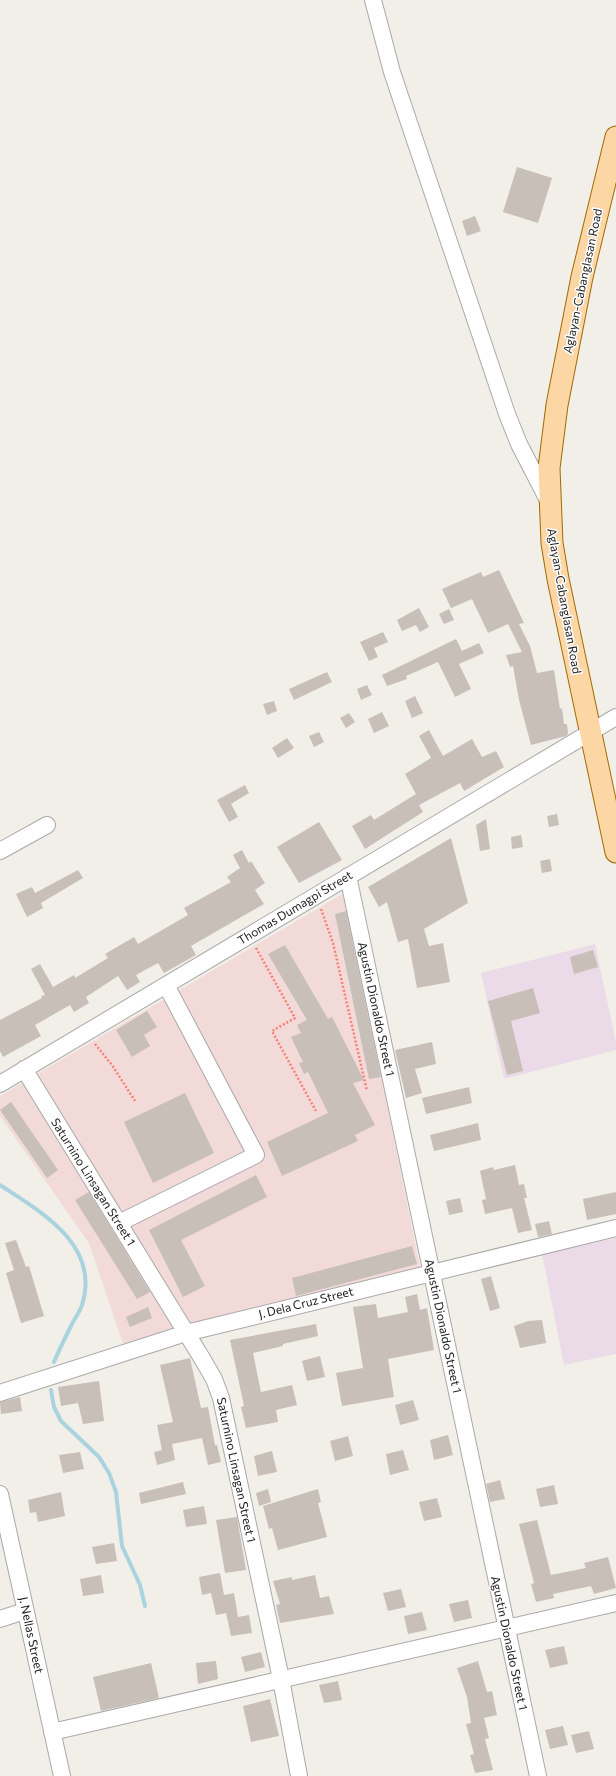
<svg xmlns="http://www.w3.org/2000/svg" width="616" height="1776" font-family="Commissioner,sans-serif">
<rect width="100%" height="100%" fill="#f2efe9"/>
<path fill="#f2dad9" d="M344,893L420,1267L123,1344L89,1243L0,1116V1096Z"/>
<path fill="#ebdbe8" d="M595,944L616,1042V1050L504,1079L481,973Z
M616,1238V1354L564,1365L542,1253Z"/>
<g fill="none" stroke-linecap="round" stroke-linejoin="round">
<path stroke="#aad3df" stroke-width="4" d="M0,1185C41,1212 101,1245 82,1305C80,1312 74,1319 71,1326C65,1338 59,1350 54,1362
M51,1390L54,1407L61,1421L99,1457L109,1473L116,1492L122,1546L140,1585L145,1606"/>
</g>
<path fill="#c7bfb8" d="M517,167L552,178L538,223L503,212Z
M475,216L481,231L467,236L462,221Z
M499,570L524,623L519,624L530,646L537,673L554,670L560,709L562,708L564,724H567L568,734L566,736L531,745L519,700L513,666L510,667L506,655L522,652L508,624L488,633L472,599L451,608L442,589L481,572L483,577Z
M419,608L429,627L420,632L416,625L402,631L397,620Z
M449,609L454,620L444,624L439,614Z
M383,632L388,642L374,648L378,657L369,661L360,642Z
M456,639L462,651L479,643L484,653L459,664L471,689L455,697L438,662L406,676L407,679L387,686L382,675Z
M327,672L332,682L294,700L289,689Z
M367,685L372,695L361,700L357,689Z
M415,696L423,713L412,718L405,701Z
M274,701L277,711L267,715L263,704Z
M382,712L389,726L374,733L368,719Z
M349,713L355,722L346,728L340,718Z
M429,730L443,756L472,739L482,757L496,751L504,767L464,791L460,783L419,805L423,812L365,849L352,826L371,815L374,820L416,794L405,774L431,758L419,736Z
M319,732L324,742L314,747L309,736Z
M287,738L294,748L278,758L272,748Z
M245,785L249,793L231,804L238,817L229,822L217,800Z
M557,814L559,825L549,827L547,816Z
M486,819L490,849L480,851L476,825Z
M319,822L342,860L299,883L277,847Z
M521,835L523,847L512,849L511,837Z
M451,838L468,903L424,929L429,946L443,943L450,982L417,988L408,939L398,942L387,902L379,907L368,887Z
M242,850L249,863L251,861L265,883L255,890L264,904L191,946L196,955L164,973L158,963L136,975L140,982L127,990L118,976L86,997L89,1003L74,1012L70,1005L35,1025L41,1036L3,1057L0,1051V1020L42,998L41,996L45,995L31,969L40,964L53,987L74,975L75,978L108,958L105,954L134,937L138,944L188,915L184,908L231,882L227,877L240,868L233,855Z
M550,859L552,871L542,873L540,861Z
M78,870L83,878L41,903L43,908L27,917L16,894L32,887L35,893Z
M346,911L381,1077L369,1079L335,914Z
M285,945L328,1019L332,1017L364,1080L353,1083L375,1125L355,1135L358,1141L282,1176L267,1142L328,1113L308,1072L304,1074L299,1063L303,1062L291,1037L301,1033L297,1025L307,1020L268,954Z
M593,950L598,967L574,974L570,957Z
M533,988L540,1013L511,1021L523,1071L507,1075L488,1001Z
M147,1011L157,1027L144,1035L150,1046L132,1057L116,1030Z
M432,1042L436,1064L415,1069L422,1093L406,1098L395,1050Z
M469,1087L472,1103L426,1114L422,1098Z
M185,1093L214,1153L153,1183L124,1122Z
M11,1102L58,1170L47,1178L0,1110Z
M478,1123L481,1140L434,1151L430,1135Z
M515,1165L519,1185L524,1184L527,1198H524L532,1230L518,1233L512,1208L485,1214L482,1200L486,1199L480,1171L493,1167L494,1170Z
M256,1175L267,1197L181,1240L205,1286L183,1297L149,1230Z
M89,1192L150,1292L137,1299L75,1200Z
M616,1192V1214L587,1220L583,1199Z
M460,1198L463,1212L449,1215L446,1201Z
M549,1221L552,1234L538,1237L535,1224Z
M16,1240L26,1267L29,1266L44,1316L21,1323L6,1273L14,1270L5,1243Z
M412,1246L417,1264L296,1296L292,1278Z
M491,1276L500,1308L490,1311L481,1279Z
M417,1294L420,1310L427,1308L434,1350L388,1359L394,1397L342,1406L336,1373L363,1368L353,1307L376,1304L378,1318L408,1312L405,1297Z
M148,1307L152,1318L130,1327L126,1317Z
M542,1320L546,1343L520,1348L514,1326L528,1321Z
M316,1324L318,1336L283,1344V1346L253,1353L261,1392L292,1385L297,1405L276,1410L278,1422L246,1428L241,1407L244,1406L230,1340Z
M320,1356L325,1377L307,1381L302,1361Z
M190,1358L201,1408L208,1407L215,1445H217L221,1462L208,1465L202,1438L172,1444L175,1460L157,1465L154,1452L162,1450L157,1425L173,1422L160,1365Z
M99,1381L104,1421L83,1424L78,1403L61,1406L58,1387Z
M20,1397L22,1411L1,1414L0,1402Z
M413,1400L419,1420L400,1425L395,1405Z
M448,1435L453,1455L434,1460L430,1440Z
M348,1436L353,1456L335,1461L330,1441Z
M403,1450L409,1470L390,1475L386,1454Z
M272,1451L277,1472L258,1476L254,1456Z
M80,1452L84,1469L63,1473L59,1455Z
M500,1480L505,1499L490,1502L486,1484Z
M183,1482L186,1494L141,1504L139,1493Z
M554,1485L558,1504L540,1507L536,1489Z
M268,1489L271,1502L259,1506L256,1493Z
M318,1489L321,1502L318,1503L327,1537L278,1550L272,1528L269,1529L263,1506Z
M61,1492L65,1516L38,1522L36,1512L30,1513L28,1500Z
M437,1498L442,1517L424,1521L419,1502Z
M204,1506L207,1524L186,1527L183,1510Z
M237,1517L246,1570L225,1573L216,1520Z
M537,1520L551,1575L586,1568L584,1563L608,1557L616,1588L594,1594L591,1586L553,1594L554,1598L536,1602L531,1584L534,1583L519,1524Z
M114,1543L117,1561L96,1564L92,1547Z
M220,1573L224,1595L234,1593L238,1617L249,1615L252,1633L231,1636L226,1613L216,1615L211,1593L202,1595L199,1577Z
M101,1575L104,1593L83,1596L80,1579Z
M315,1575L320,1598L329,1596L334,1614L280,1623L276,1605L280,1604L273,1581L292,1577V1580Z
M401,1589L406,1607L388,1611L383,1593Z
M468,1600L472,1618L454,1622L449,1604Z
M422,1612L427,1630L408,1634L404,1616Z
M564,1646L568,1664L550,1668L545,1650Z
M261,1652L265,1667L245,1672L241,1657Z
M216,1661L218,1679L198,1684L196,1663Z
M478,1661L487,1692L492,1691L497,1715L484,1718L489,1738L485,1739L493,1770L475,1773L470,1755L474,1754L466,1724L471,1723L467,1697L457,1668Z
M151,1663L159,1698L101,1711L93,1677Z
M338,1681L342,1700L324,1703L319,1685Z
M270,1699L279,1736L251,1742L243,1706Z
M563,1726L568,1745L550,1749L545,1730Z
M589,1731L594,1749L576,1753L571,1735Z"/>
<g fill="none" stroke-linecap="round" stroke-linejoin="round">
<g stroke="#a9a9a9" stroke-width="18">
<path id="minor" d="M373,0L392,72L507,414L519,444L549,502
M0,851L47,825
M348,876L538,1776
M24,1069L203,1360L214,1379L221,1398L281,1679L299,1776
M0,1084L616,717
M119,1223L256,1155L166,985
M0,1393L186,1333L616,1228
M0,1494L62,1776
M0,1619L25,1611
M52,1732L616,1603"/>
</g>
<g stroke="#a06b00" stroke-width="23">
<path id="major" d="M616,137L582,277L557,405L549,468L552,543L558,579L616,852"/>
</g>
<path stroke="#fa8072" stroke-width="2.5" stroke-dasharray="2 2" stroke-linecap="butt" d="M321,909L333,943L367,1091
M256,948L295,1018L272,1031L316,1111
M95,1044L112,1065L135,1101"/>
<use href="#minor" stroke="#fff" stroke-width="16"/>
<use href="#major" stroke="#fcd6a4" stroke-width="21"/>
</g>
<g text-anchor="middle" stroke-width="3" stroke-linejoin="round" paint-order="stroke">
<g font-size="12" fill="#222" stroke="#fff">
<text transform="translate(583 281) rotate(-78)" y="4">Aglayan-Cabanglasan Road</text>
<text transform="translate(564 601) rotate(80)" y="4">Aglayan-Cabanglasan Road</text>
<text transform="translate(295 908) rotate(-31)" y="4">Thomas Dumagpi Street</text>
<text transform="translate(376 1009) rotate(78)" y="4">Agustin Dionaldo Street 1</text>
<text transform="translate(93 1182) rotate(58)" y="4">Saturnino Linsagan Street 1</text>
<text transform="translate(306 1303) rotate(-14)" y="4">J. Dela Cruz Street</text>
<text transform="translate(443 1326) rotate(78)" y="4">Agustin Dionaldo Street 1</text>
<text transform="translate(236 1470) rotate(78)" y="4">Saturnino Linsagan Street 1</text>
<text transform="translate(31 1635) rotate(78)" y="4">J. Nellas Street</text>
<text transform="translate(509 1643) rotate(78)" y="4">Agustin Dionaldo Street 1</text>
</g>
</g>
</svg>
